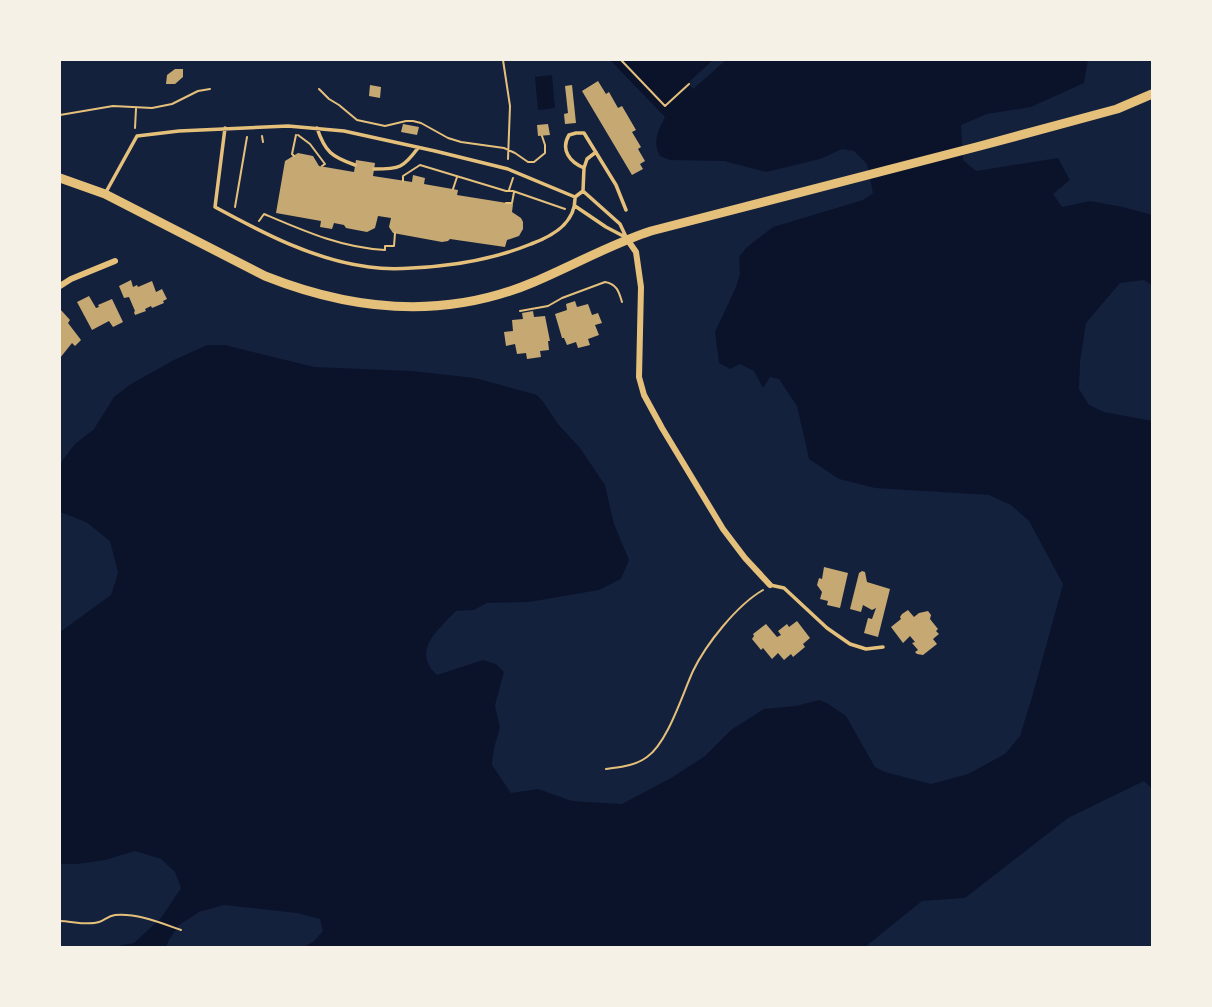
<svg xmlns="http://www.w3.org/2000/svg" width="1212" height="1007" font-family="'Fira Sans Condensed',sans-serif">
<rect width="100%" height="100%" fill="#14213d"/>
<path fill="#0b132b" d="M610,60H1088L1084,83L1031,107L987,114L961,125L963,160L976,171L1058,158L1070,180L1053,194L1062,207L1090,201L1123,207L1152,215V285L1144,280L1120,283L1086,323L1080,362L1079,389L1089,405L1104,412L1152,421V789L1144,781L1068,818L965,898L922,901L865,947H304L313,942L323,931L320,919L297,913L224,905L199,912L179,925L169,940L166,947H112L134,943L161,918L181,888L175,872L161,859L135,851L105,860L77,864H60V632L111,595L118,573L110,541L86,522L60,512V468L62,461L75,444L94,429L114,397L131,384L174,360L207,345H225L314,367L412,371L475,378L537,395L544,403L558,424L580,448L605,485L614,524L629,560L621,579L599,590L529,602L487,603L474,610L456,611C438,630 411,651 437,675L483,660L496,664L504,672L495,705L500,728L494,748L492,765L511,793L538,789L572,801L622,804L671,778L705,756L731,730L764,709L796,706L819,700L827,703L846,716L875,767L885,772L931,784L968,774L1005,754L1020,736L1032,697L1063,584L1029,521L1011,505L989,495L875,488L839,479L809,459L797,406L779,379L770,377L763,388L754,371L740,364L730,369L719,363L715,332L736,287L740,273L739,257L746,248L773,227L863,200L873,193L867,164L854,151L842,149L820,159L766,172L724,161L670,160L660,156C652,142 658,131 665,117Z
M552,75L555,108L538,110L535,77Z"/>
<path fill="#14213d" d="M713,60H726L693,89L688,83Z"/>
<path fill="#c6a872" d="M175,69H183V77L175,84H166L167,75Z
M598,81L606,94L609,92L618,108L622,106L636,130L632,132L641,147L638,149L645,161L640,164L643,169L632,175L582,91Z
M370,85L381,87L380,98L369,96Z
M572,85L576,123L565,124L564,114L568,113L565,86Z
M403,124L419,127L417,135L401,132Z
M548,124L550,135L538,136L537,125Z
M298,153L313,156L319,166L354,172L356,160L375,163L373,176L412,182L413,175L425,178L424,184L458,190L457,195L513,204L512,212L521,218L523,222V229L519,236L507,240L505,247L450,239L448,241L442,242L393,233L389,227L391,218L378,216L375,228L367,232L346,228L344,225L334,223L332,229L320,227L321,221L276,213L285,161Z
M131,280L133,287L137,285L138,287L152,281L156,292L162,289L167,299L163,301L164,303L152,308L151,306L145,309L146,311L135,315L134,312L135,311L129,297L124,298L119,286Z
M89,296L96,308L99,307L98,305L112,299L123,322L113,327L109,321L92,330L77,302Z
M575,301L577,307L588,304L592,315L598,313L602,323L595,325L599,335L588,339L590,345L578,348L576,342L567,345L564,338H562L555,314L567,310L566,304Z
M60,309L70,320L68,323L81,340L75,346L72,343L60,358Z
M533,311L534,317L545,316L550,341H548L549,350L540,351L541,357L527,359L526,353L517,354L515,344L506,346L504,332L513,331L512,320L523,319L522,313Z
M824,567L848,573L840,608L827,605L828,601L820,599L822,592L817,585L819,578L822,579Z
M862,571L865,572L867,582L890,589L878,637L864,633L868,618L872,619L876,608L872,610L863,605L861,612L850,609L859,573Z
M908,610L914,617L919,613L928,611L931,615L930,619L938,629L936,631L939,634L933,639L937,644L923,655L917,654L915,652L918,650L912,643L915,642L910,636L903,643L891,627L901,619L900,617L902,614Z
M797,621L810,638L803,644L805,647L793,657L791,654L784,660L778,653L772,659L763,648L761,650L752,639L754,636L753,634L766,624L777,637L781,635L778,631L787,624L789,627Z"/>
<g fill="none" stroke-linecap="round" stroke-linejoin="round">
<path stroke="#e5c07b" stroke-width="2" d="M503,60L510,106L508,159
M621,60L665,106L689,84
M319,89L329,99L339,105L357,120L385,126L406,121H413L421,123L448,138L461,142L504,148L515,153L528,162H534L545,153V145L542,136
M60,115L113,106L152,108L172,104L198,91L210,89
M135,128L136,109
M298,135L310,144L325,164L322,166
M262,136L263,142
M294,156L292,154L296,135
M403,181V176L420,165L506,191H513L565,209
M453,189L457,177
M509,190L513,178
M506,203H512L514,192
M235,207L247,137
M259,221L264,214C304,231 342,248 385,250V246H394L395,233
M520,311L548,306L562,298L605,282C617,284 619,292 622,302
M606,769C620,767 635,766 647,757C668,742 682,695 693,671C706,644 737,605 763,590
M60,921C71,921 88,926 99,922C105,920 108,916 115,915C137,913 161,923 181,930"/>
<path stroke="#e5c07b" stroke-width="3.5" d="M225,128L215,207C263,233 314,260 369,267C383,269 398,269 412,268C454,266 492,260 531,244C553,236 576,223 575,197
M317,128C325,152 332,157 355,165
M584,168L587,159L596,152
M374,169C400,169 403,168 418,148
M583,191L584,168C570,162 560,150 569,135L576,133H584L616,185L626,210
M583,191L620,224L627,239
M106,192L137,136L179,131L288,126L344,131L435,151L508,169L575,197L583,191
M575,206L606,227L627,238
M770,585L784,588L827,628L850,644L866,649L883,647"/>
<path stroke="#e5c07b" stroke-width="6" d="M627,239L636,252L641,287L639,377L644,395L662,428L723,529L745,558L770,585
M60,286L71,279L115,261"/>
<path stroke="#e5c07b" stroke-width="9" d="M60,178L105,194L265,276C353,311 445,320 534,282C574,265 611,244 651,231L980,146L1117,109L1152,94"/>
</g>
<rect width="1212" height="1007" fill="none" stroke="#f6f1e7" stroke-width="122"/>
</svg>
